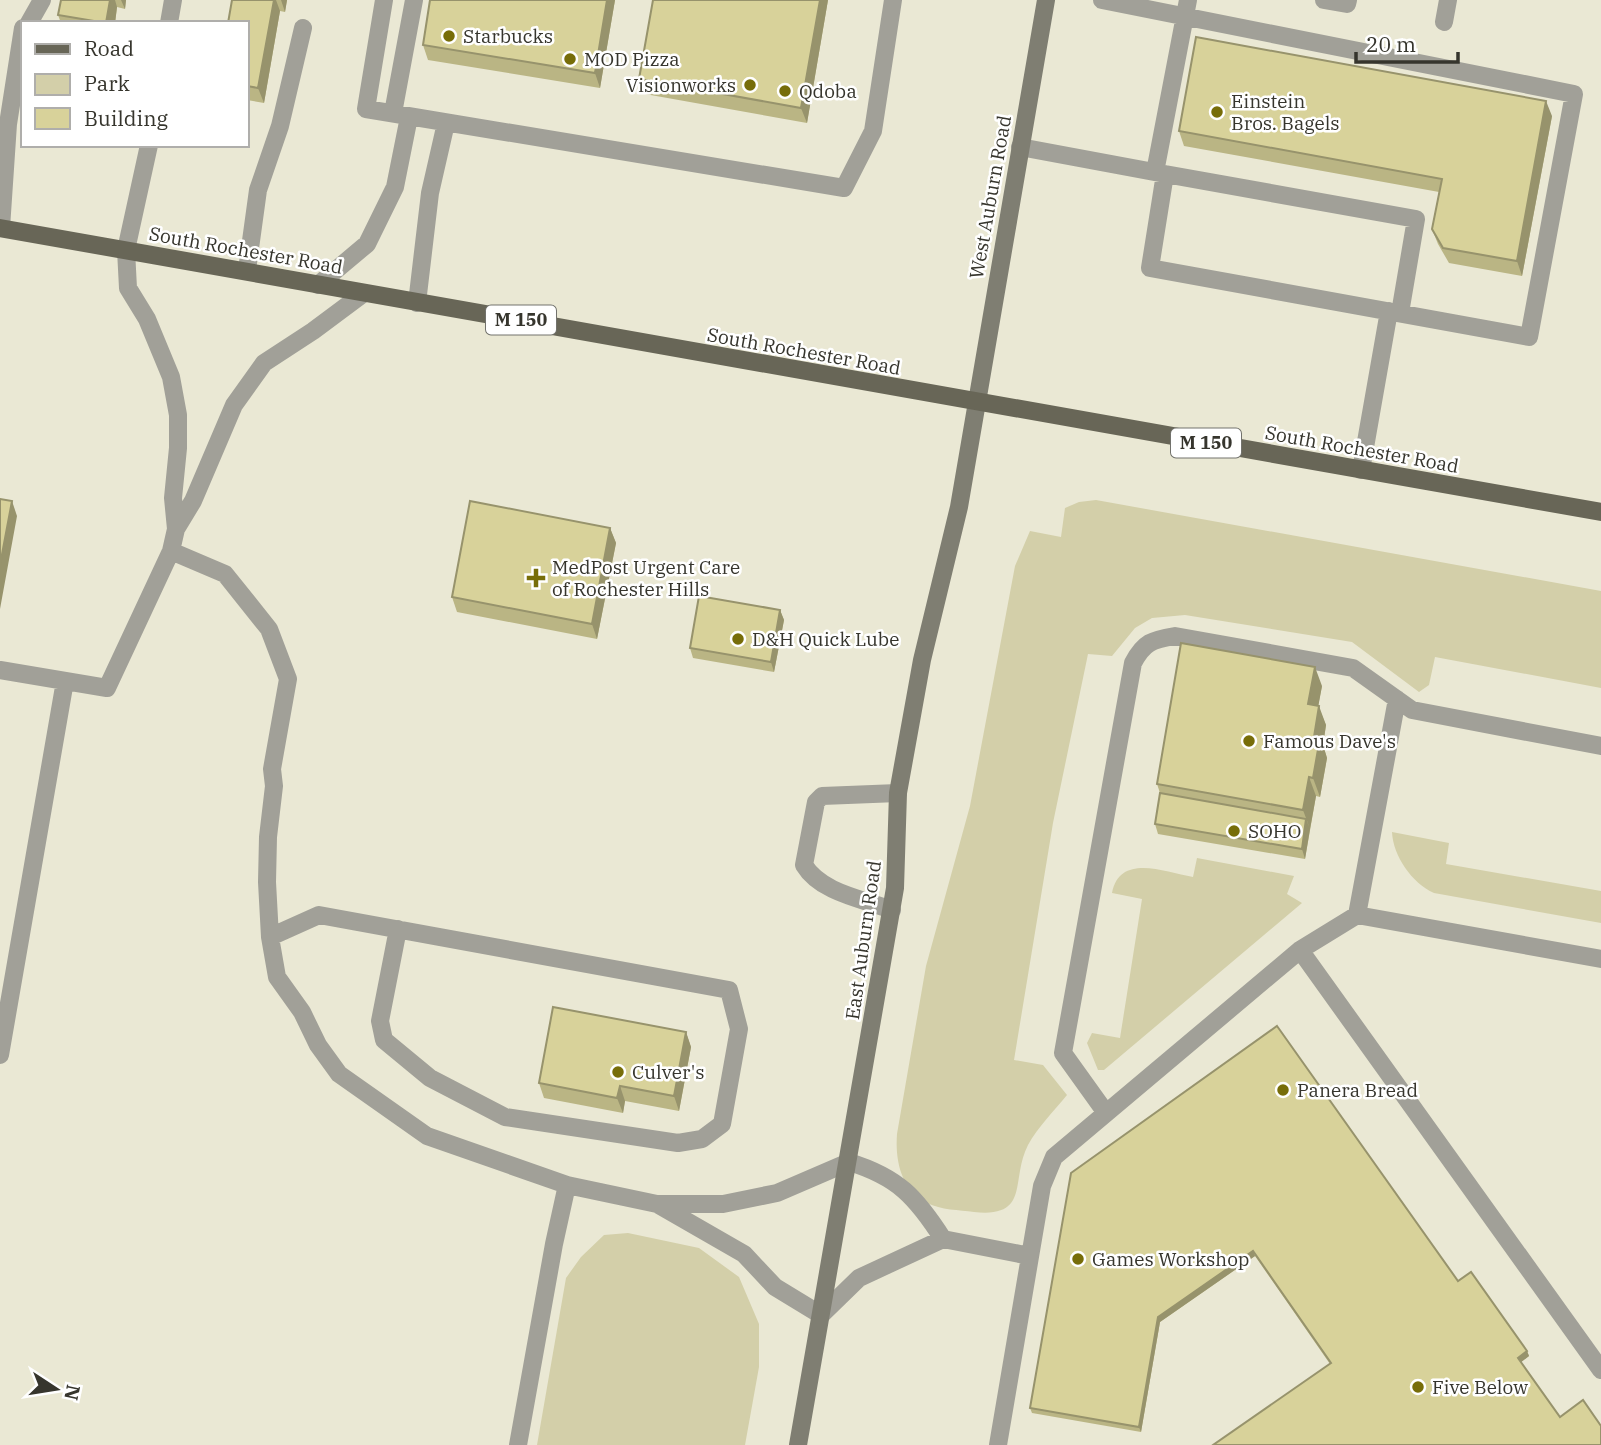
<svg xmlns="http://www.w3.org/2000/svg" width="1601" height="1445" font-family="'IBM Plex Serif',serif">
<rect width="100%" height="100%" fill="#eae8d4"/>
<path fill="#d3cfa9" d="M1096,500L1601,591V688L1435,657L1429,685L1419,692L1352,642L1185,615L1152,618L1135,628L1112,656L1088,654L1053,823L1014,1060L1043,1065L1067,1095C1054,1111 1038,1127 1028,1145C1010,1180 1031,1218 974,1212C959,1210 941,1210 927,1203C901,1190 895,1161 897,1134L926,966L970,806L1015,566L1030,531L1061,537L1065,508L1079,502Z
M1392,832L1449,843L1446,864L1601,891V923L1434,893C1412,883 1393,856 1392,832Z
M1197,858L1294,876L1287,894L1302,903L1104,1070H1098L1087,1043L1092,1033L1120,1038L1142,899L1112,893C1120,853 1164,872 1193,877Z
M628,1233L699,1248L739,1277L759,1324V1367L745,1445H537L566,1278L581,1257L604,1235Z"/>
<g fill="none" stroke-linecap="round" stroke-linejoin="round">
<path stroke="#a1a098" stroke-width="18" d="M384,0L366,109L844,188L873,131L893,0
M1324,0L1347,4L1348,0
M1444,22L1448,0
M29,23L42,0
M169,23L173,0
M393,113L414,0
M1020,147L1165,174L1150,268L1529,337L1574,94L1102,0
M1155,172L1188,0
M1165,174L1416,219L1400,313
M1,228L8,124L23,28
M247,270L258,190L280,126L303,28
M318,285L367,244L395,187L409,117
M417,303L430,193L446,123
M1361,470L1389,311
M176,529L193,501L234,405L264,363L313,331L364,293
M171,551L225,574L269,629L288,679L272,769L274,786L268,837L267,882L270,937L277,977L302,1012L318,1045L339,1074L427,1136L567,1185L554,1244L518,1445
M0,670L107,688L171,551L176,529L173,498L178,448V415L171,377L147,319L128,288L126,250L149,145
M892,910C863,899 821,893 804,865L816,802L822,796L898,793
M1357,915L1397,699
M270,937L319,915L729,990L739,1029L722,1124L702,1139L678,1143L505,1117L430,1078L384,1040L380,1021L398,929
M1300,950L1601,1370
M0,1055L65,681
M1106,1113L1063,1053L1133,663C1144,642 1152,640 1175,636L1353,668L1412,710L1601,746
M567,1185L657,1204H723L777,1193L849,1162C898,1177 916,1197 943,1239
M657,1204L744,1254L775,1287L821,1315L859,1278L943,1239L1030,1256
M998,1445L1042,1186L1054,1157L1300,950L1357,915L1601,959"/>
<path stroke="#7f7e72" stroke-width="18" d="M798,1445L895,888L898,793L922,660L959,507L1046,0"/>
<path stroke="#686657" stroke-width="18" d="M0,228L1601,512"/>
</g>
<path fill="#bab584" d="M61,0H126L125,9L117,7L115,23H61L58,15Z
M232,0H287L285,12L280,11L264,103L247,100V23Z
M430,0H615L600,88L428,60L423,45Z
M828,0L807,123L645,94L639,79Z
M1552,116L1522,276L1449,263L1438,244L1432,229L1439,192L1184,146L1179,131Z
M610,528L616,543L597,639L457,612L452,597Z
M780,610L784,620L774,672L693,658L690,648Z
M1322,686L1318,706L1326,725L1323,745L1327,758L1320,797L1316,796L1305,859L1158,834L1155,824L1160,793L1157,784Z
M1277,1026L1458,1281L1471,1272L1527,1351L1529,1356L1521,1362L1560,1417L1583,1400L1601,1426V1445H1213L1330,1364L1255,1256L1160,1322L1141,1432L1032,1413L1030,1408L1071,1173Z
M686,1032L691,1047L679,1111L625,1101L623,1113L544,1098L539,1083Z"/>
<path fill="#97936c" d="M110,0H115L117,7L115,23H106Z
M121,0H126L125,9Z
M274,0H276L280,11L264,103L258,88Z
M281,0H287L285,12Z
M607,0H615L600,88L595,73Z
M820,0H828L807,123L801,108Z
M1546,101L1552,116L1522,276L1517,261Z
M12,501L17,516L0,609V565Z
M610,528L616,543L597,639L592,624Z
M780,610L784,620L774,672L771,662Z
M1315,667L1322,686L1315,724L1308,704Z
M1319,706L1326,725L1323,745L1327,758L1320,797L1313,778L1314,737Z
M1309,777L1316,796L1310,829L1303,810Z
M1306,819L1310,829L1305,859L1302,849Z
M686,1032L691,1047L679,1111L674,1096Z
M620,1086L625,1101L623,1113L617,1098Z
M1253,1251L1255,1256L1160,1322L1141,1432L1139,1427L1158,1317Z
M1527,1351L1529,1356L1520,1363L1518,1358Z"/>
<path fill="#d8d29a" stroke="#97936c" stroke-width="2" d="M61,0H110L106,23L58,15Z
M232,0H274L258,88L247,86V23H228Z
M430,0H607L595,73L423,45Z
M653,0H820L801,108L639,79Z
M1196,37L1546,101L1517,261L1443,248L1432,229L1442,179L1179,131Z
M0,499L12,501L0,565Z
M470,501L610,528L592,624L452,597Z
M699,596L780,610L771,662L690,648Z
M1181,643L1315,667L1308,704L1319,706L1314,737L1320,738L1313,778L1309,777L1303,810L1157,784Z
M1160,793L1306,819L1302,849L1155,824Z
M553,1007L686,1032L674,1096L620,1086L617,1098L539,1083Z
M1277,1026L1458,1281L1471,1272L1527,1351L1518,1358L1560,1417L1583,1400L1601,1426V1445H1213L1331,1363L1253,1251L1158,1317L1139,1427L1030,1408L1071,1173Z"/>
<g fill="#776d09" stroke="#fff" stroke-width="2.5">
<circle cx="449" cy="36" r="7"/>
<circle cx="570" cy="59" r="7"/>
<circle cx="750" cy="85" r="7"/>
<circle cx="785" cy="91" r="7"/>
<circle cx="1217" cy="112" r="7"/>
<path d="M532.5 567.5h7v7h7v7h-7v7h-7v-7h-7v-7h7z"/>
<circle cx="738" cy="639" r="7"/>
<circle cx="1249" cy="741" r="7"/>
<circle cx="1234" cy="831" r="7"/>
<circle cx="618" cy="1072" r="7"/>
<circle cx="1283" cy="1090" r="7"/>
<circle cx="1078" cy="1259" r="7"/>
<circle cx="1418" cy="1387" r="7"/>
</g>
<g text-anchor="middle" stroke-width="5" stroke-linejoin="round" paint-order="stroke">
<g fill="#fff" stroke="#72726c" stroke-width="2">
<rect x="486" y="305.5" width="70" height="29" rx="5"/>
<rect x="1171" y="428.5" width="70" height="29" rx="5"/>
</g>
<g font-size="18" font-weight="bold" fill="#36352d">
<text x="521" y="326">M 150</text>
<text x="1206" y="449">M 150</text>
</g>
<g font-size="19" fill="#36352d" stroke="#fff" text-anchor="start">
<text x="463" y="43">Starbucks</text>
<text x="584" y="66">MOD Pizza</text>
<text x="736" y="92" text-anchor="end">Visionworks</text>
<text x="799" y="98">Qdoba</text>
<text x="1231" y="108">Einstein<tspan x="1231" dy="22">Bros. Bagels</tspan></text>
<text x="552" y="574">MedPost Urgent Care<tspan x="552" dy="22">of Rochester Hills</tspan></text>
<text x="752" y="646">D&amp;H Quick Lube</text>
<text x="1263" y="748">Famous Dave's</text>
<text x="1248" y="838">SOHO</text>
<text x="632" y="1079">Culver's</text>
<text x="1297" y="1097">Panera Bread</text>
<text x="1092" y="1266">Games Workshop</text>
<text x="1432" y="1394">Five Below</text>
</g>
<g font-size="19" fill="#36352d" stroke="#fff">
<text transform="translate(990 197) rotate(-80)" y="7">West Auburn Road</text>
<text transform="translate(246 250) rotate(10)" y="7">South Rochester Road</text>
<text transform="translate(804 351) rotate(10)" y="7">South Rochester Road</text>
<text transform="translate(1362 449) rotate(10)" y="7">South Rochester Road</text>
<text transform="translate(863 940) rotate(-82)" y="7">East Auburn Road</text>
</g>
</g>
<rect x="21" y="21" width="228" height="126" fill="#ffffff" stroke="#afaeab" stroke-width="2"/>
<rect x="35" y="44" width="35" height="10" fill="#686657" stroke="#afaeab" stroke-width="2"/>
<text x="84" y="56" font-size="21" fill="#36352d">Road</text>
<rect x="35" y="74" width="35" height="21" fill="#d3cfa9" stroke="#afaeab" stroke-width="2"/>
<text x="84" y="91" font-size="21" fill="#36352d">Park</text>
<rect x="35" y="108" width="35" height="21" fill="#d8d29a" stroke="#afaeab" stroke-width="2"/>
<text x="84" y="126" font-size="21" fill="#36352d">Building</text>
<g transform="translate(56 1389) rotate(102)" stroke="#ffffff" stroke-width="5" paint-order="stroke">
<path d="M0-5L12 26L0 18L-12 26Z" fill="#36352d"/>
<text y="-10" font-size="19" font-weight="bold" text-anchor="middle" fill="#36352d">N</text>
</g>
<path d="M1356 52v10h102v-10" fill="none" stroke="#36352d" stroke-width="3.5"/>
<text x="1366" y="52" font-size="21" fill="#36352d" stroke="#ffffff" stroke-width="5" paint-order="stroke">20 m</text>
</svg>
